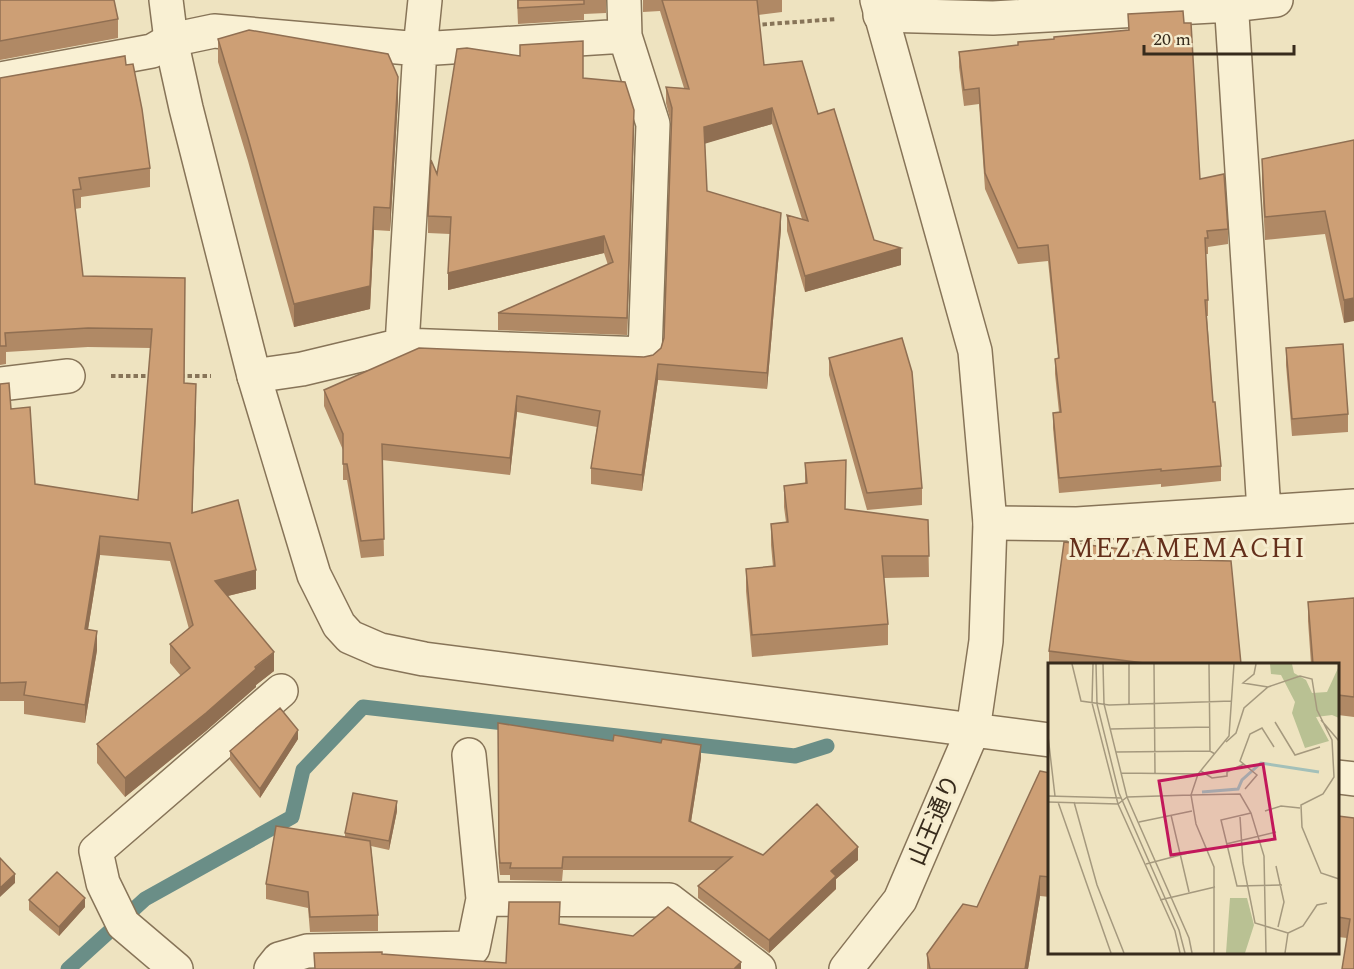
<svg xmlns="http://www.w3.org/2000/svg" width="1354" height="969" font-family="Spectral,'Noto Sans JP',serif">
<rect width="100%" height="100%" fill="#eee3c0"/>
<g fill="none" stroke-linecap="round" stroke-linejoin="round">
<path stroke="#6a8e87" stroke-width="15" d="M68,969L145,899L292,817L303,770L363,707L795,756L827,746"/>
<g stroke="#877458" stroke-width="36">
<path id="minor" d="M1231,0L1264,511
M880,15L993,18L1231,5L1276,0
M0,79L152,51L171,40L214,31L420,49L625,36
M402,345L420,49L425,0
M254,376L302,369L402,345L645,354L653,124L625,36L624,0
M0,384L68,376
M990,523L1077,524L1354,506
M469,755L483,899
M176,969L123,924L103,883L96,851L281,691
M271,969L279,959L307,951L473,948L483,899L669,900L759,969"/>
</g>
<g stroke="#877458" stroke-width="36">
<path id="tertiary" d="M166,0L171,40L186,108L254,376L314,575L339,625L350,637L380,650L424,659L973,730L986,641L990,523L975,351L877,0
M1338,777L1354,779
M846,969L900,900L973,730L1050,740"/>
</g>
<path stroke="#877458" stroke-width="4" stroke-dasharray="4.5 3" stroke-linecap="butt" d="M755,25L837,19
M111,376H151
M180,376H211"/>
<use href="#minor" stroke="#f9f0d3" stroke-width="33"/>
<use href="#tertiary" stroke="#f9f0d3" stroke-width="33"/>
</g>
<path fill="#b08965" d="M0,0L118,19V38L0,60Z
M517,0H606V13L584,14V20L518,24Z
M643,0H782V12L758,15L764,65L818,114L874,240L901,265L805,292L787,231V215L802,219L772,124L705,143L707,191L781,229L767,389L658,380L642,491L591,484V468L597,427L517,412L510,475L382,460L384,556L361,558L347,480H343V450L324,406V390L644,357L653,355L661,348L664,338L671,123L666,103V87L684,88L660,11L643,12Z
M1128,14L1200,179L1228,229V244L1208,247V254H1205L1208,300V316H1207L1213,402L1221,466V481L1161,487V484L1059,493L1053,428V413L1059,412L1055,374V359L1058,358L1048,261L1018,264L985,189L979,104L964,106L959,67V52L1018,45L1054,39L1128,30Z
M218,39L398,100L390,231L374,230L370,309L294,327L248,161L218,62Z
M0,78L150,168V187L81,197V208L75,209L83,276L185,278L184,383L196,403L192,513L256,589L228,596L274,671L256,685V687L206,731L125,797L97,763V744L181,676L170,663V644L189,629L170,561L100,555L88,629L97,650L85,723L24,714V701H0V384L11,409L35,484L138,500L151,348L88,347L6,352V364L0,365Z
M583,78L634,127L627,335L498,330V313L608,265L604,253L448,290L450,234L428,233V216L437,174Z
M1354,140L1344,323L1325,234L1265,240L1262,182V159Z
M1286,348L1348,414V432L1292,436L1286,365Z
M829,358L922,488V505L867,510L829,375Z
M805,463L845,509L928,520L929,577L884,578L888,624V645L752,657L746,591V569L773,567L771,545V524L786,522L784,507V486L805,483Z
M1153,559L1241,664H1050L1049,668V651Z
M1354,598V717L1338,715V664H1311L1308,621V602Z
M498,723L701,758L691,822L763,855L858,860L836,879V889L769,953L698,898V886L717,870H563L562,881L510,880V875H500L499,867Z
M298,739L260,798L230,760V751Z
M1050,773V897L1040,896L1028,969H927V954L977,907Z
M397,811L389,850L371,846L378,915V931L310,932L308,908L266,899V884L345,837V833Z
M1338,816L1354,818V969L1347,938L1338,937Z
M29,900L85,907L59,936L29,910Z"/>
<path fill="#906f52" d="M398,77V100L390,231V208Z
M772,108V124L704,144V127Z
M634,110V127L627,335V318Z
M374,207V230L370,309L294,327V304Z
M781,213V229L767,389V373Z
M604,236V253L448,290V273Z
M901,248V265L805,292V276Z
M1354,298V321L1344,323V300Z
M658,364V380L642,491V475Z
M196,384V403L192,532V513Z
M517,396V412L510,475V458Z
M100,536V555L85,648V629Z
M256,570V589L215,599V581Z
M97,631V650L85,723V705Z
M274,652V671L256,685V687L206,731L125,797V778Z
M298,730V739L260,798V789Z
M701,745V758L689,834V821Z
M397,801V811L389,850V841Z
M858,847V860L836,879V889L769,953V940L831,871Z
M15,874V883L0,897V888Z
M1040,876V896L1028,969H1025Z
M85,898V907L59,936V927Z
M741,962V969H734Z"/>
<path fill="#cd9f75" stroke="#906f52" stroke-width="1.5" d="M0,0H114L118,19L0,41Z
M518,0H584V4L518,8Z
M662,0H757L764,65L802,61L818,114L834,109L874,240L901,248L805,276L787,215L808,221L772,108L704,127L707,191L781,213L767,373L658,364L642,475L591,468L600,411L517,396L510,458L382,444L384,539L361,541L347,464H343V434L324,390L419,348L644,357L653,355L661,348L664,338L672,108L666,87L689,89Z
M1183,11L1184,23H1191L1200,179L1224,174L1228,229L1207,231L1208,238H1205L1208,300H1205L1213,402H1215L1221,466L1161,471V469L1059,478L1053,413L1061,412L1055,359L1059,358L1048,245L1018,248L985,173L979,88L964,90L959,52L1018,45V42L1054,39V37L1129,30L1128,14Z
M249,30L388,54L398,77L390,208L374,207L370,286L294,304L248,138L218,39Z
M583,41V78L625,82L634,110L627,318L498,313L613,262L604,236L448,273L451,217L428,216L431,160L437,174L457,49L467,48L520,56V45Z
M125,56L126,65L133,64L142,109L150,168L79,178L81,189L73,190L83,276L185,278L184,383L196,384L192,513L238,500L256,570L215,581L274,652L255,667L256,669L206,713L125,778L97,744L190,668L170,644L193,625L170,543L100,536L85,629L97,631L85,705L24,695L26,682L0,683V384L9,383L11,409L30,407L35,484L138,500L152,329L88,328L5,333L6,346H0V78Z
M1354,140V298L1344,300L1325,211L1265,217L1262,159Z
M902,338L912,372L922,488L867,493L829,358Z
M1343,344L1348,414L1292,419L1286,348Z
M846,460L845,509L928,520L929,556H882L888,624L752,635L746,569L775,566L771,524L788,522L784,486L807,483L805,463Z
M1064,542L1153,553L1152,559L1231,561L1241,664H1152L1049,651Z
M1354,598V697L1338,695V664H1313L1308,602Z
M280,708L298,730L260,789L230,751Z
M498,723L613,741L614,735L661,743L662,739L701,745L689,821L763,855L817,804L858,847L831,871L836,876L769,940L698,886L732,857H563L562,868H510L511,863H500L499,854Z
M1040,771L1050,773V877L1040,876L1025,969H930L927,954L963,904L977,907Z
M353,793L397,801L389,841L345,833Z
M1338,816L1354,818V969H1342L1350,919L1338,917Z
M276,826L370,841L378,915L310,917L308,892L266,884Z
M0,858L15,874L0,888Z
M57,872L85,898L59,927L29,900Z
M509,902H560L559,924L633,936L668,907L741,962L734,969H315L314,953L382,952V954L506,963Z"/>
<g text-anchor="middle" stroke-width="6" stroke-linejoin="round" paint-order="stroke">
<g font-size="24" fill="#372b1c" stroke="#f6edcf">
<text transform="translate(934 820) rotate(-67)" y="8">山王通り</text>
</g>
<g font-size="27" letter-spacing="1.5" fill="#642f1b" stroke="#f6edcf">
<text x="1187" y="557">MEZAMEMACHI</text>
</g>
</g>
<g transform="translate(1048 663)">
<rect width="291" height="291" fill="#eee3c0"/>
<path d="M222,1H244L246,10L258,17L264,30L279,29L291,3V55L284,52L268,54L281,78L257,85L244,50L247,39L233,12L223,11ZM182,235H199L206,262L197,290H178Z" fill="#b9c193"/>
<path fill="none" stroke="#a3c0b9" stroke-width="3" d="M154,129L190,126L194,117L213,100L271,109"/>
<path fill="none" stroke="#a5997e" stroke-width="1.5" d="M24,1L33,38L61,42L184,38M45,1L44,40L70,141L127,268L132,290M48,1L49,41L71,130L131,267L137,290M55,1L56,41L79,134L141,275L144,290M81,1V42M106,1L107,110M161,1L162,88M208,1L206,11L195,20L220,24M273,57L291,78M227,59L247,92L272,84M62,66L161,64M0,73L7,133M178,79L188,70L196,45L220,24L252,13L264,16L269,47L284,77L286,114L275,131L253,142L254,164L273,210L291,216M68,89L162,88L167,91M153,108L164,115L179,113V109L196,101M73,110L150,111M197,126L209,112L192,98L202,71L214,65L226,84M0,133L73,135M79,134L143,132L150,111L181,73L186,1M0,139L70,141L79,134M10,139L63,290M26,139L49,222L76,290M217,148L233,143L252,145M203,150L173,157L189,223L234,222M123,152L141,229M192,154L195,200L207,260L240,270M91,159L144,148M178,181L228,169M98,201L159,185M228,203L236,239L230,264M112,237L167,224M166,290V204L148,161L143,132L192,131L203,150L216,193L218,290M237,290L240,270L255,263L269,242L279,240"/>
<path fill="#c2185b" fill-opacity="0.15" stroke="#c2185b" stroke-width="3" d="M215,101L227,176L123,192L111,118Z"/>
<rect width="291" height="291" fill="none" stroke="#372b1c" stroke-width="3"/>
</g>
<path d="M1144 45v9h150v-9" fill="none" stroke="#372b1c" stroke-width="3"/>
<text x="1153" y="45" font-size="18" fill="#372b1c" stroke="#f6edcf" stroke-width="4.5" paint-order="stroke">20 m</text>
</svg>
